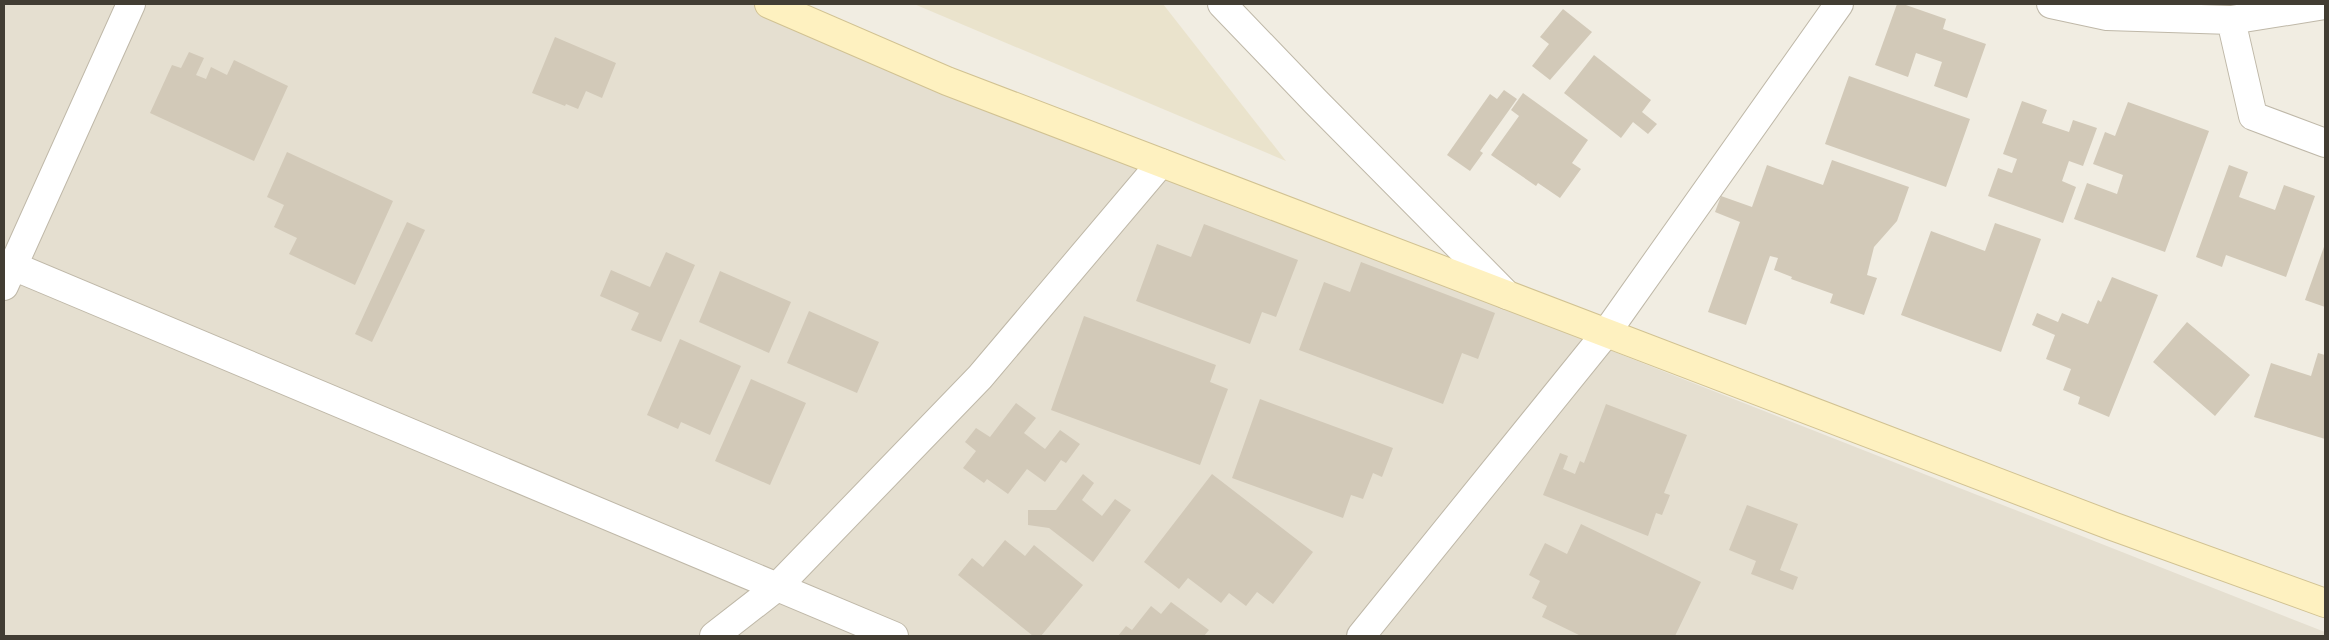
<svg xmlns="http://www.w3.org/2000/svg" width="2329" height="640" font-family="Manrope,sans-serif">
<rect width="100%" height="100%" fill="#f1ede2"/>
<path fill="#e5dfd0" d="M4,4H752L1551,327L2325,632V636H4Z"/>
<path fill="#eae3cc" d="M914,4H1163L1286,161Z"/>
<path fill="#d2c9b8" d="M1897,4H1903L1946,19L1943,29L1986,44L1967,98L1934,86L1942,62L1916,53L1908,77L1875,65Z
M1563,9L1592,32L1550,80L1532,66L1549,44L1540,37Z
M555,37L616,63L602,98L586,91L578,109L566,104L565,106L532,93Z
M189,52L204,58L196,75L206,79L211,67L227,75L234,60L288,86L254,161L150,113L172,65L181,68Z
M1594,55L1651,100L1642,112L1657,124L1648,134L1633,122L1621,138L1564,93Z
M1849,76L1970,119L1946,187L1825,144Z
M1504,90L1517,99L1480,151L1483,153L1470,171L1447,155L1490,94L1497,99Z
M1523,93L1588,140L1572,163L1581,169L1560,198L1538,183L1536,186L1491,155L1519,116L1511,110Z
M2022,101L2047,110L2042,123L2069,132L2073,120L2097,128L2083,166L2069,161L2062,181L2076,187L2063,223L1988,196L1998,168L2012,173L2017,159L2003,154Z
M2128,102L2209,131L2165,252L2074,219L2087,183L2117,194L2123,175L2093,164L2105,132L2115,136Z
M287,152L393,201L355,285L289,254L297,238L274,227L284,205L267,197Z
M1832,160L1909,187L1897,221L1874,247L1867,275L1877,278L1864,315L1830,303L1833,294L1791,279L1792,277L1774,270L1778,258L1770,256L1746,325L1708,312L1740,222L1715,212L1721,196L1752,207L1767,165L1823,185Z
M2229,165L2248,172L2239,197L2275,210L2284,185L2315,196L2286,277L2226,255L2222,267L2196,257Z
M407,222L425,230L372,342L355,334Z
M1995,223L2041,239L2001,352L1901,315L1931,231L1985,251Z
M1204,224L1298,260L1276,317L1262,312L1250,344L1136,301L1157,244L1191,257Z
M2325,244V307L2305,300Z
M666,252L695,265L661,342L631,330L639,313L600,296L611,270L650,287Z
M1361,262L1495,313L1478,359L1462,353L1443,404L1299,350L1324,282L1350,292Z
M720,271L791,302L769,353L699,322Z
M2112,277L2158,295L2109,417L2078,404L2080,397L2063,390L2071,369L2046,359L2055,335L2032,325L2037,313L2058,322L2062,313L2088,324L2098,300L2101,302Z
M809,311L879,342L857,393L787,363Z
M1084,316L1216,365L1210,382L1228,389L1200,465L1051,410Z
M2187,322L2250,375L2215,416L2153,362Z
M680,339L741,366L710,435L681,422L678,429L647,415Z
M2318,353L2325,355V439L2254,417L2271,363L2311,376Z
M751,379L806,403L770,485L715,461Z
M1260,399L1393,448L1382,477L1373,473L1363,499L1351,495L1343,518L1232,478Z
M1016,403L1036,418L1024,433L1045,449L1060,430L1080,444L1066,463L1061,460L1045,482L1027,469L1008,494L987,479L984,483L963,468L976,451L965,442L976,428L990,437Z
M1606,404L1687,435L1664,493L1670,495L1662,515L1656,513L1648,536L1543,495L1560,453L1568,456L1563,469L1575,474L1580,461L1584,463Z
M1083,474L1094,483L1082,500L1102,516L1115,499L1131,510L1093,562L1049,528L1028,525V510H1056Z
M1212,474L1313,552L1273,604L1257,592L1246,606L1229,593L1221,603L1188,578L1179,589L1144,562Z
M1747,505L1798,524L1780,570L1798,577L1793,590L1751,574L1756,561L1729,550Z
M1581,524L1701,582L1675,636H1581L1542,617L1547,606L1532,598L1540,581L1529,575L1545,543L1567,554Z
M1005,540L1025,556L1034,545L1083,585L1041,636H1033L958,575L972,558L983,567Z
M1171,602L1209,630L1204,636H1118L1126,626L1132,630L1151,606L1161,614Z"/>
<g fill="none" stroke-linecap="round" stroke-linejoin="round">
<g stroke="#bfb8a8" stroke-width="30">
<path id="street" d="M1222,4L1316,102L1507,295
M2051,4L2107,16L2231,20L2325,5
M2231,20L2253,116L2325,143
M13,266L894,636
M4,286L131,4
M714,636L777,587L980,377L1161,163
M1361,636L1606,333L1839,4"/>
</g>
<g stroke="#d1c292" stroke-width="30">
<path id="secondary" d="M769,4L947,81L2112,526L2325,603"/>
</g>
<use href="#street" stroke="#fff" stroke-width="28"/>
<use href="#secondary" stroke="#fef1c0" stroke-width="28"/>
</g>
<rect width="2329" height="640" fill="none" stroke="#423d33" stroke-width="10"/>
</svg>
